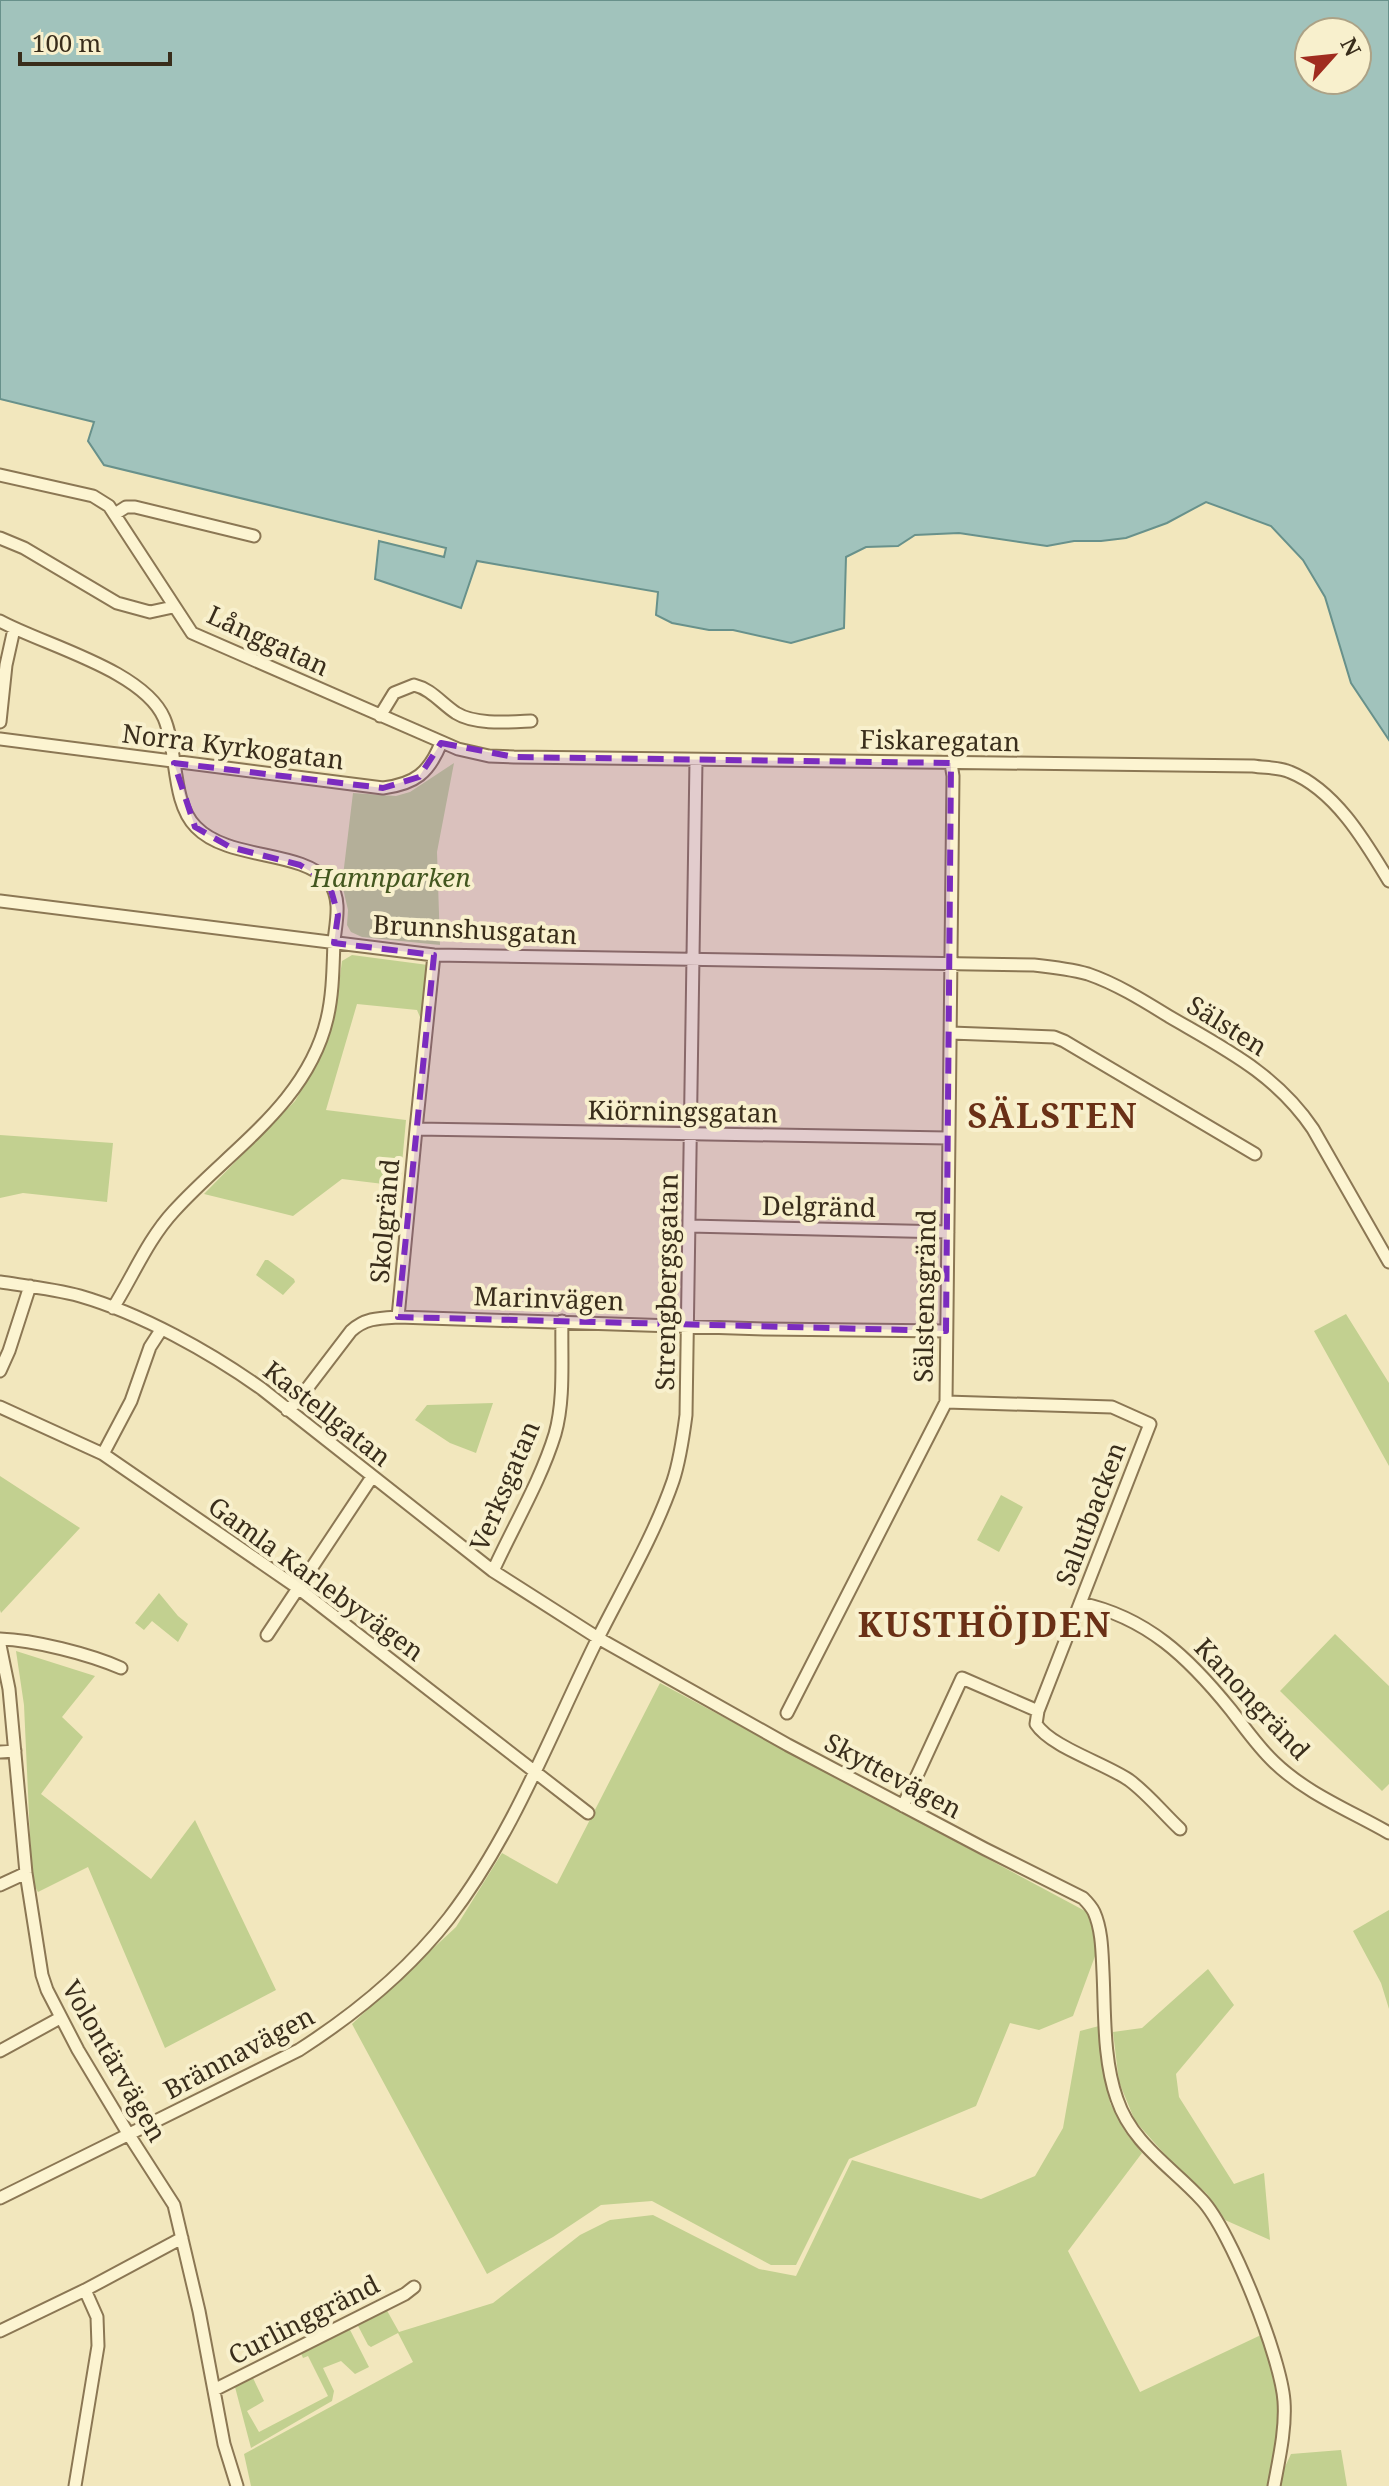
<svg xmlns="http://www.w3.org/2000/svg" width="1389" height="2486" font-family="'Noto Serif',serif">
<rect width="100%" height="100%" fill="#f2e7bd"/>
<path fill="#c2d090" d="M454,763L437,852L440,945L362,937L351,932L347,925L348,910L342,884L353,793L396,796L410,792Z
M352,955L428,965L423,1024L417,1010L357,1004L326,1110L406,1120L400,1186L342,1179L293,1216L204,1194L295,1101L318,1062L335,1014L342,961Z
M0,1135L113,1143L107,1202L23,1193L0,1198Z
M265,1260H268L294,1279L295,1282L283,1295L256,1275Z
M1346,1314L1389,1383V1466L1314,1331Z
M493,1403L476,1453L450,1443L415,1420L427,1405Z
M0,1476L80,1528L1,1613L0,1610Z
M1001,1495L1023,1507L999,1552L977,1540Z
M159,1593L178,1616L188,1624L178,1642L152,1621L144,1630L135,1623Z
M1335,1634L1389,1686V1784L1382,1791L1280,1691Z
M16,1651L95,1676L62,1717L83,1737L41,1794L151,1879L195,1820L276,1990L165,2048L88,1867L38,1892L32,1881L24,1705Z
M660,1683L1087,1912L1098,1948L1073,2016L1039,2030L1010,2023L976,2106L849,2159L796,2265H771L652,2201L601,2205L553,2237L487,2274L352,2024L456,1927L502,1853L557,1884Z
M1389,1910V2009L1381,1983L1353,1931Z
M1208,1969L1234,2005L1176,2074L1179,2097L1234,2184L1264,2173L1270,2240L1225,2220L1207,2194L1169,2159L1135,2121L1119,2082L1113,2032L1142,2028Z
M1099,2026L1110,2103L1126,2133L1142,2153L1068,2251L1140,2392L1261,2335L1280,2391L1278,2431L1269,2486H251L244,2454L413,2362L398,2333L371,2347L368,2345L356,2322L385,2307L399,2332L493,2303L580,2235L610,2220L653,2215L759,2269L796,2276L852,2160L981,2199L1035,2176L1063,2128L1080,2031Z
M348,2326L369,2367L355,2374L341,2361L323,2368L334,2391L332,2401L251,2448L235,2387L252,2376L264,2401L247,2411L259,2432L328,2396L308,2356L303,2358L300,2351Z
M1341,2450L1347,2486H1281L1282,2473L1291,2454Z"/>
<path fill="#a1c3bc" stroke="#68918b" stroke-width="2" fill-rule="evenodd" d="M0,0H1389V740L1351,683L1325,597L1303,560L1271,526L1206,502L1167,523L1126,538L1101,541H1074L1047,546L959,533L915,535L898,546L866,547L846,557L844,628L791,643L733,630H709L672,623L656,615L658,592L477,561L461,608L375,579L379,541L444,557L446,548L104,465L88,441L94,422L0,399ZM1357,32V80H1309V32Z"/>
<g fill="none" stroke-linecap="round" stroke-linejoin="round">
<g stroke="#8b7754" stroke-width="15">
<path id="minor" d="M0,475L93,496L109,506L192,633L458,749L489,756L514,757L1253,766C1265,768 1279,767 1290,772C1335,790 1365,841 1389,881
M115,514L126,507H135L254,536
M0,538L24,548L117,603L150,612L173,607
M0,621C44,645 143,670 164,718C178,750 171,802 196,827C229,861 301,849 329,882C342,899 336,922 334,941C333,967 333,994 327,1019C307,1104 228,1151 174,1211C148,1239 133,1276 113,1308
M380,716L394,693L414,685C431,689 441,703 456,713C475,725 509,722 531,721
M0,722L6,665L14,629
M0,739L383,788C415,784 429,773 441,743
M0,901L434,955L1034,965C1053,967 1070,969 1088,974C1117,984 1144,1001 1170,1017C1225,1049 1276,1074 1313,1129L1389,1262
M951,1033L1054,1037L1064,1041L1255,1154
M416,1129L434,955
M689,1226L948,1232
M0,1282C26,1286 54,1289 80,1296C142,1314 210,1352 262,1389L493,1571L598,1638L788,1745L985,1849L1083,1898C1087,1902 1091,1906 1094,1912C1102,1930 1102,1952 1103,1972C1105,2013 1103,2060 1117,2099C1132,2144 1172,2167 1202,2200C1231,2231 1281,2358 1284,2401C1286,2429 1279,2459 1274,2486
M398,1317L416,1129L947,1138
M0,1371L9,1351L30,1286
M946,1402L1112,1407L1150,1424L1038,1711
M0,1407L103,1454L298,1588L588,1813
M287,1410L296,1403L351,1331C365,1318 379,1318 398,1317L765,1329L946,1331
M103,1454L131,1401L150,1347L161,1330
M493,1571C513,1527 541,1480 555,1434C565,1399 561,1357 562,1321
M1080,1603C1147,1617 1189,1658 1231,1710C1245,1728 1258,1747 1274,1762C1307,1794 1351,1811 1389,1833
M267,1635L372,1477
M0,1639C34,1640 89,1654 121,1668
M0,1645L9,1689L26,1873L42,1975L47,1990L78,2050L129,2135L174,2205L199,2311L224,2444L237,2486
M787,1713L946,1402L953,776L951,763
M0,1752L15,1751
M903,1806L962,1678L1038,1711L1036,1724C1051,1747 1104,1763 1129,1780C1148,1794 1163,1813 1180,1829
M0,1885L26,1873
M0,2051L60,2018
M0,2198L299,2050C355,2014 407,1972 449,1918C513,1835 551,1733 597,1640C623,1588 654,1536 673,1481C680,1460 683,1438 686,1415L696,760
M0,2331L85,2290L182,2238
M214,2390L405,2294L414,2287
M75,2486L98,2346L97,2317L85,2290"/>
</g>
<use href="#minor" stroke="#fcf4d1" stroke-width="11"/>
</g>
<path fill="#7b2cbf" fill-opacity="0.2" stroke="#7b2cbf" stroke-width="6" stroke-dasharray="16 10" stroke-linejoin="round" d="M441,743L514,757L951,763L946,1331L398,1317L434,955L334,943L338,915L329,883L300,865L230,847L195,827L174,763L383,788L419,777Z"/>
<g text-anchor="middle" stroke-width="8" stroke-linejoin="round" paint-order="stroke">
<g font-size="26" fill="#392d1b" stroke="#f8f0cd">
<text transform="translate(268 641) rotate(25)" y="9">Långgatan</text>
<text transform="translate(940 741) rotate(1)" y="9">Fiskaregatan</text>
<text transform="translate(233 747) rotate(7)" y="9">Norra Kyrkogatan</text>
<text transform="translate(475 930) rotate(3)" y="9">Brunnshusgatan</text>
<text transform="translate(1227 1026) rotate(32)" y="9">Sälsten</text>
<text transform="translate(683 1112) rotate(1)" y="9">Kiörningsgatan</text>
<text transform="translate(819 1207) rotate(1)" y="9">Delgränd</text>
<text transform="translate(385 1221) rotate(-85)" y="9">Skolgränd</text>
<text transform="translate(667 1282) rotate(-89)" y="9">Strengbergsgatan</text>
<text transform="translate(925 1296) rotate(-89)" y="9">Sälstensgränd</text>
<text transform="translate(549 1299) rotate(2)" y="9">Marinvägen</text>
<text transform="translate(327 1414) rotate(38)" y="9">Kastellgatan</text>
<text transform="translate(505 1486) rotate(-67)" y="9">Verksgatan</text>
<text transform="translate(1091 1514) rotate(-69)" y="9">Salutbacken</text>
<text transform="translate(316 1579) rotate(36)" y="9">Gamla Karlebyvägen</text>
<text transform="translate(1252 1699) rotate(47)" y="9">Kanongränd</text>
<text transform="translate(893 1776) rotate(28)" y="9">Skyttevägen</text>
<text transform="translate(239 2053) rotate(-28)" y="9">Brännavägen</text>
<text transform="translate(114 2061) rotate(60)" y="9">Volontärvägen</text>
<text transform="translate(304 2320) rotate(-27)" y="9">Curlinggränd</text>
</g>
<g font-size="26" font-style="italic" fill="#43571f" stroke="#f8f0cd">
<text x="391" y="887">Hamnparken</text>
</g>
<g font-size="34" font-weight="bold" letter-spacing="2" fill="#6a3016" stroke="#f8f0cd">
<text x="1053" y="1128">SÄLSTEN</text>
<text x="985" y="1637">KUSTHÖJDEN</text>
</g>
</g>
<g transform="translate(1333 56) rotate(63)"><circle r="38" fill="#f8f0cd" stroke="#aca286" stroke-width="2"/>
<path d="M0-6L14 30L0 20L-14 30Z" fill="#a02c1f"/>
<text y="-12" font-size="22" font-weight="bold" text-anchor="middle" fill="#392d1b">N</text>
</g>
<path d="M20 52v12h150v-12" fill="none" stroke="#392d1b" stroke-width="4"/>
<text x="32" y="52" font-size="24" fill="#392d1b" stroke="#f8f0cd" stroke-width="6" paint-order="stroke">100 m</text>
</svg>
